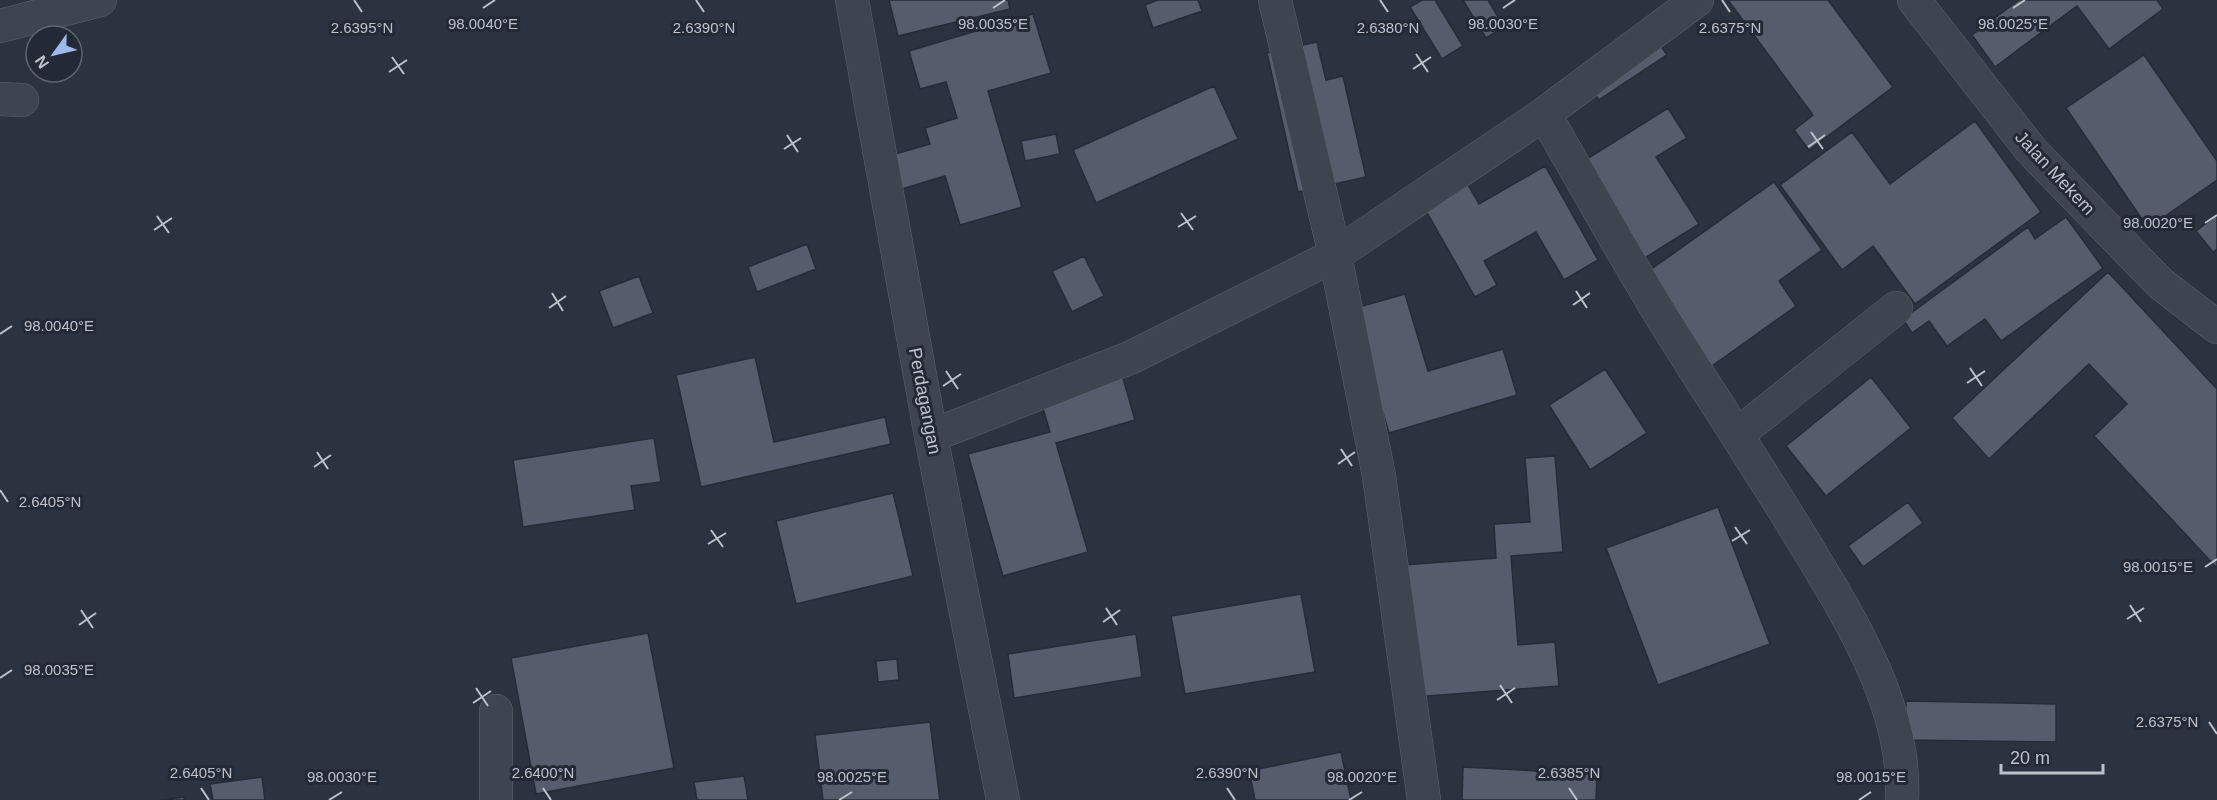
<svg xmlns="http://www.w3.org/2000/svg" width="2217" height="800" font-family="Helvetica,sans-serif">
<rect width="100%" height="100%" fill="#2b3340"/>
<path fill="#555c6b" stroke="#252c38" stroke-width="1.5" d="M889,0H1008L1010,9L898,36Z
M1158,0H1198L1202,11L1153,28L1145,5Z
M1422,0H1435L1463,46L1442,59L1410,7Z
M1463,0H1488L1504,27L1486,38Z
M1728,0H1828L1893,87L1809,150L1794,130L1813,115Z
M2019,0H2157L2163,9L2109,49L2077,6L1995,67L1972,35Z
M1033,14L1051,73L988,91L1022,207L960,225L945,176L895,191L885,157L930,144L925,128L957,118L946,82L920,89L909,51Z
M1652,32L1667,55L1599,100L1584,78Z
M1317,42L1326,80L1343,76L1366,177L1298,192L1267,53Z
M2144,55L2217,161V180L2148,228L2066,108Z
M1214,86L1238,139L1096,203L1073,150Z
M1668,108L1687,138L1656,157L1699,224L1643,259L1582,162Z
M1975,121L2041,212L1915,304L1873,246L1842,270L1780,185L1852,132L1890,184Z
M1056,134L1060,154L1025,161L1021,141Z
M1545,166L1598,260L1564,280L1536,232L1484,261L1497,285L1475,297L1421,202L1464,178L1479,204Z
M1774,182L1822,250L1779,281L1796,306L1709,368L1643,275Z
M2217,215V249L2213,252L2196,231Z
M2066,217L2103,268L2001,341L1985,319L1947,346L1929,321L1912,333L1903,319L2028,227L2035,239Z
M807,244L816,269L757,292L748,267Z
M1084,256L1104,296L1072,312L1052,271Z
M2108,272L2217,389V568L2094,436L2127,404L2089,364L1989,459L1952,418Z
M639,276L653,313L613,328L599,291Z
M1405,294L1428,371L1503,349L1517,395L1389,433L1352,309Z
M755,357L774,442L885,417L891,444L701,487L676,375Z
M1605,369L1647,433L1590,470L1549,405Z
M1121,371L1135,420L1056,443L1088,552L1003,576L968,454L1050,432L1039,395Z
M1871,377L1911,428L1826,496L1786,446Z
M654,438L661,482L631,486L635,510L523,527L513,460Z
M1555,456L1563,552L1511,556L1518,645L1555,642L1559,686L1414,697L1403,565L1496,558L1494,524L1530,522L1525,458Z
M893,493L913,576L796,604L776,521Z
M1908,502L1923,523L1863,567L1848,546Z
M1718,507L1770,644L1658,685L1606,548Z
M1301,594L1315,672L1185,694L1171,616Z
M648,633L674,768L536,794L511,658Z
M1136,634L1142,677L1014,698L1008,654Z
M897,659L899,680L878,682L876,661Z
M1906,701L2056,704V742L1905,740Z
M930,722L940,800H823L815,735Z
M1341,752L1351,800H1255L1249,771Z
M1463,767L1597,774L1596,800H1462Z
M744,776L748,800H697L694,782Z
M262,777L265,800H213L210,784Z
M184,797V800H161Z"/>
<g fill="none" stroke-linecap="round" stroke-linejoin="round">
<g stroke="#5d636e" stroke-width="34">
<path id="minor" d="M852,0L931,436L1003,800
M1275,0L1335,255L1379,476L1424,800
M1914,0L2031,150L2160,283L2217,327
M0,26L100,0
M0,99L22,100
M1544,114C1590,192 1633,273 1682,349C1720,409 1759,469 1796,529C1844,609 1907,703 1902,800
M1738,434L1896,308
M931,436L1132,357L1335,255L1544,114L1697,0
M496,800V711"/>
</g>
<use href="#minor" stroke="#3f4550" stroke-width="33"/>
</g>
<path fill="none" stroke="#bcc1ca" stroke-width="2" d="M354,0L362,12M696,0L704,12M1380,0L1388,12M1722,0L1730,12M483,8L495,0M993,8L1005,0M1503,8L1515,0M2013,8L2025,0M1416,54L1428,72M392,57L404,74M1413,69L1431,57M389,72L407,60M1811,132L1823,149M787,135L798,152M1808,147L1825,135M784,149L801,138M1181,213L1193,230M157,216L169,233M2205,223L2217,215M1178,227L1196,216M154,230L172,218M1576,291L1587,308M552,293L563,311M1573,305L1590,293M549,308L566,296M0,334L12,326M1970,368L1982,386M946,371L958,389M1967,383L1985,371M943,386L961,374M1341,449L1352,466M317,452L328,469M1338,464L1355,452M314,467L331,455M0,490L8,502M1735,527L1747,544M711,530L723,547M1732,541L1750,530M708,544L726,533M2205,567L2217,559M2130,605L2141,622M1106,608L1117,625M81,610L93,628M2127,619L2144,608M1103,622L1120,610M79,625L96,613M0,678L12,670M1500,685L1512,703M476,688L488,706M1497,700L1515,688M473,703L491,691M2209,722L2217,734M201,788L209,800M543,788L551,800M1227,788L1235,800M1569,788L1577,800M329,800L342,792M839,800L852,792M1349,800L1362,792M1859,800L1871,792"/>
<g text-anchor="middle" stroke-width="6" stroke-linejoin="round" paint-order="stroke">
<g font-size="18" fill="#bcc1ca" stroke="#232a36">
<text transform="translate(2055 173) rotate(47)" y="6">Jalan Mekem</text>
<text transform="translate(925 401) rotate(79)" y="6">Perdagangan</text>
</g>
</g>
<g font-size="15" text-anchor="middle" fill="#bcc1ca" stroke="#232a36" stroke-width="6" stroke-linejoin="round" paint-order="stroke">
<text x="483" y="29">98.0040°E</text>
<text x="993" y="29">98.0035°E</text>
<text x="1503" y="29">98.0030°E</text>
<text x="2013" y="29">98.0025°E</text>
<text x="362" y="33">2.6395°N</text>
<text x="704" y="33">2.6390°N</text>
<text x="1388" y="33">2.6380°N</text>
<text x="1730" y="33">2.6375°N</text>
<text x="2158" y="228">98.0020°E</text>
<text x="59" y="331">98.0040°E</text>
<text x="50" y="507">2.6405°N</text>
<text x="2158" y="572">98.0015°E</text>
<text x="59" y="675">98.0035°E</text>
<text x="2167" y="727">2.6375°N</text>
<text x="201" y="778">2.6405°N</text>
<text x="543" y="778">2.6400°N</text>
<text x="1227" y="778">2.6390°N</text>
<text x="1569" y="778">2.6385°N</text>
<text x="342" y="782">98.0030°E</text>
<text x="852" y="782">98.0025°E</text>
<text x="1362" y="782">98.0020°E</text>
<text x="1871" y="782">98.0015°E</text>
</g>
<g transform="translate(54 54) rotate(236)"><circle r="28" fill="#232a36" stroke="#606671" stroke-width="1.5"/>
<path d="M0-4.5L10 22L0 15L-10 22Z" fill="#9fb9ec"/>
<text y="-9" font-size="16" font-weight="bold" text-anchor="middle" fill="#bcc1ca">N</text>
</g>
<path d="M2001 764v9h102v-9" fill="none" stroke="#bcc1ca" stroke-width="3"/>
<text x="2010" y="764" font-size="18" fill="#bcc1ca" stroke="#232a36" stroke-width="4.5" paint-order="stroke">20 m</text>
</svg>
